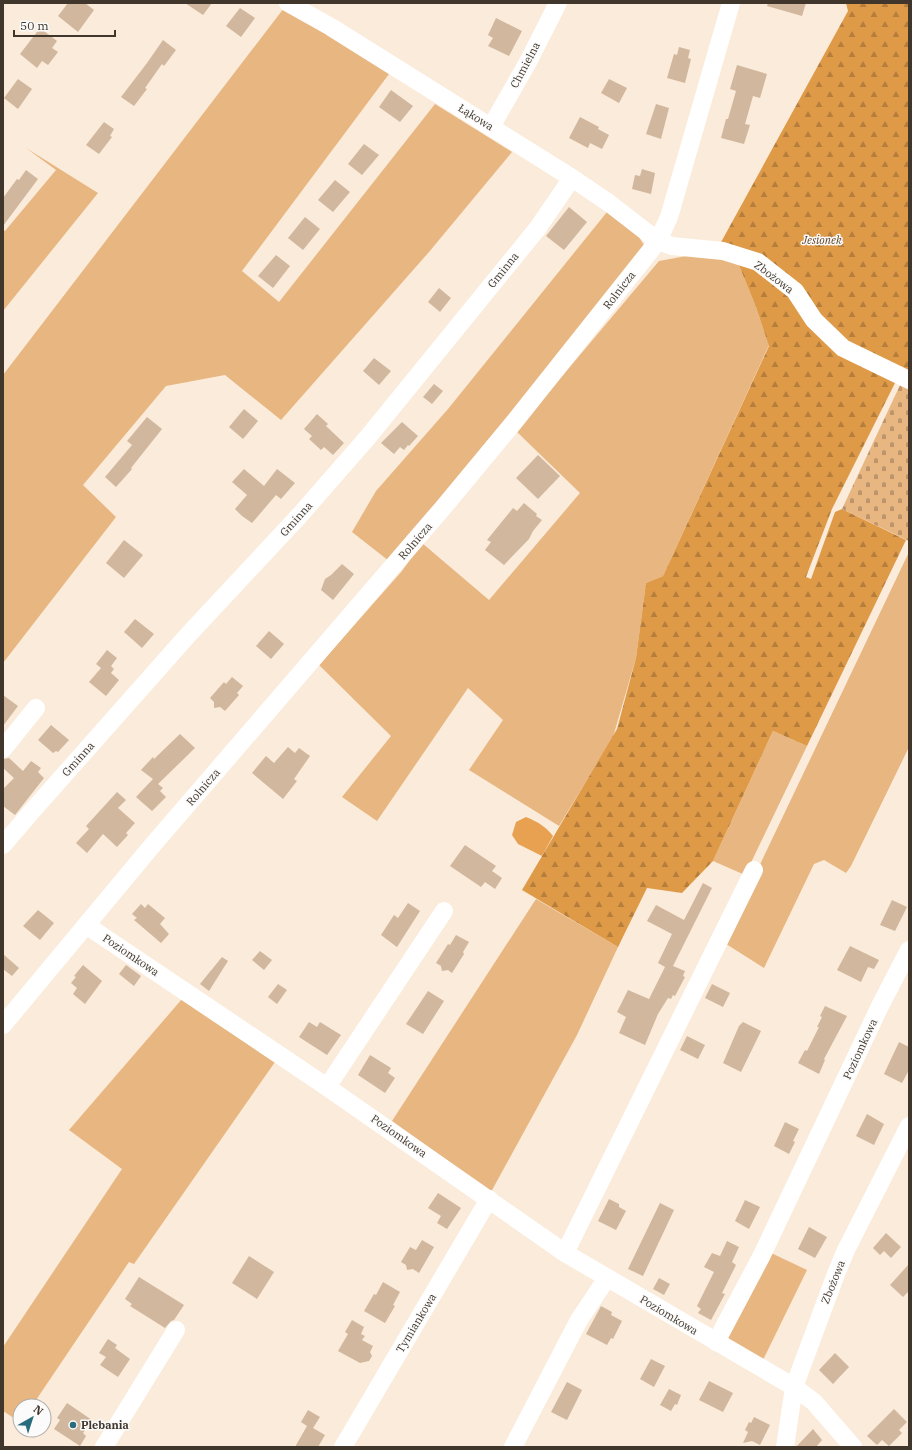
<svg xmlns="http://www.w3.org/2000/svg" width="912" height="1450" font-family="'IBM Plex Serif',serif">
<defs>
<pattern id="forest-firs" width="22" height="20" patternUnits="userSpaceOnUse"><rect width="22" height="20" fill="#df9a48"/><path d="M5 1l3.5 6h-7zM16 11l3.5 6h-7z" fill="#b67e3c"/></pattern>
<pattern id="cemetery-stones" width="16" height="16" patternUnits="userSpaceOnUse"><rect width="16" height="16" fill="#e8b681"/><path d="M2 7V4a2 2 0 0 1 4 0v3zM10 15v-3a2 2 0 0 1 4 0v3z" fill="#bd956a"/></pattern>
</defs>
<rect width="100%" height="100%" fill="#fbebda"/>
<g fill="#e8b681">
<path d="M 284,8 L 389,74 L 242,271 L 279,302 L 435,104 L 512,152 L 429,252 L 281,420 L 225,375 L 166,386 L 83,485 L 116,517 L 3,663 L 3,375 Z"/>
<path d="M 26,148 L 98,193 L 3,311 L 3,230 L 5,231 L 56,170 Z"/>
<path d="M 607,212 L 639,237 L 645,247 L 451,488 L 389,561 L 352,532 L 376,491 L 448,409 Z"/>
<path d="M 697,254 L 738,263 L 756,307 L 769,345 L 663,576 L 646,583 L 636,658 L 613,737 L 559,826 L 469,770 L 503,720 L 468,688 L 377,821 L 342,797 L 391,736 L 319,665 L 402,571 L 422,543 L 489,600 L 580,493 L 516,431 L 659,261 Z"/>
<path d="M 909,552 L 909,747 L 851,866 L 846,873 L 824,860 L 814,864 L 764,968 L 723,942 Z"/>
<path d="M 773,731 L 807,746 L 745,875 L 713,861 Z"/>
<path d="M 536,899 L 618,947 L 577,1035 L 491,1192 L 392,1121 Z"/>
<path d="M 182,999 L 275,1062 L 134,1264 L 129,1262 L 32,1406 L 20,1406 L 20,1422 L 3,1411 L 3,1347 L 122,1169 L 69,1130 Z"/>
<path d="M 769,1252 L 807,1270 L 763,1360 L 723,1339 Z"/>
</g>
<path fill="url(#forest-firs)" d="M 846,3 L 909,3 L 909,369 L 897,379 L 832,509 L 806,577 L 811,579 L 835,512 L 842,509 L 906,540 L 807,746 L 773,731 L 713,861 L 682,893 L 647,888 L 618,947 L 522,890 L 617,729 L 636,658 L 646,583 L 663,576 L 769,346 L 756,307 L 738,263 L 720,244 L 848,11 Z"/>
<path fill="url(#cemetery-stones)" d="M 901,383 L 909,387 L 909,541 L 842,509 Z"/>
<path fill="#e7a150" d="M 526,817 C 538,822 545,826 553,836 L 542,856 L 518,844 L 512,835 L 516,822 Z"/>
<g fill="#d1b79d">
<path d="M 68,3 L 85,3 L 94,10 L 78,32 L 58,16 Z"/>
<path d="M 185,3 L 212,3 L 203,15 Z"/>
<path d="M 768,3 L 806,3 L 802,16 L 767,6 Z"/>
<path d="M 240,8 L 255,18 L 241,37 L 226,26 Z"/>
<path d="M 496,18 L 522,31 L 509,56 L 488,46 L 493,38 L 488,35 Z"/>
<path d="M 40,28 L 57,41 L 52,48 L 58,52 L 48,65 L 42,61 L 37,68 L 20,54 Z"/>
<path d="M 163,40 L 176,50 L 164,66 L 162,64 L 145,88 L 147,89 L 134,106 L 121,97 L 147,63 Z"/>
<path d="M 679,47 L 690,50 L 688,58 L 691,59 L 685,83 L 667,78 L 674,54 L 677,55 Z"/>
<path d="M 737,65 L 767,74 L 760,98 L 753,96 L 745,124 L 750,125 L 744,144 L 721,138 L 726,119 L 728,119 L 736,91 L 730,89 Z"/>
<path d="M 18,79 L 32,89 L 18,109 L 4,98 Z"/>
<path d="M 609,79 L 627,88 L 619,103 L 601,93 Z"/>
<path d="M 391,90 L 413,106 L 400,122 L 379,107 Z"/>
<path d="M 656,104 L 669,108 L 661,139 L 646,134 Z"/>
<path d="M 580,117 L 599,127 L 598,129 L 609,135 L 602,149 L 590,143 L 588,148 L 569,138 Z"/>
<path d="M 104,122 L 114,129 L 110,136 L 112,137 L 99,154 L 86,145 Z"/>
<path d="M 364,144 L 379,155 L 362,175 L 348,164 Z"/>
<path d="M 642,169 L 655,173 L 651,194 L 632,189 L 635,175 L 640,176 Z"/>
<path d="M 26,170 L 38,179 L 3,226 L 3,198 L 17,179 L 19,180 Z"/>
<path d="M 335,180 L 350,192 L 333,212 L 318,200 Z"/>
<path d="M 569,207 L 587,222 L 564,250 L 546,236 Z"/>
<path d="M 305,217 L 320,229 L 303,250 L 288,238 Z"/>
<path d="M 276,255 L 290,266 L 273,288 L 258,276 Z"/>
<path d="M 439,288 L 451,298 L 440,312 L 428,302 Z"/>
<path d="M 374,358 L 391,371 L 379,385 L 363,371 Z"/>
<path d="M 434,384 L 443,391 L 432,404 L 423,397 Z"/>
<path d="M 244,409 L 258,421 L 243,439 L 229,427 Z"/>
<path d="M 317,414 L 328,424 L 326,426 L 344,443 L 333,455 L 324,447 L 321,450 L 309,439 L 312,436 L 304,429 Z"/>
<path d="M 147,417 L 162,429 L 131,468 L 132,469 L 116,487 L 105,477 L 132,445 L 127,441 Z"/>
<path d="M 402,422 L 418,436 L 409,446 L 408,445 L 404,450 L 400,447 L 394,454 L 381,443 Z"/>
<path d="M 538,455 L 560,476 L 538,499 L 516,478 Z"/>
<path d="M 244,469 L 264,486 L 277,469 L 295,483 L 281,499 L 276,495 L 252,523 L 242,516 L 235,509 L 247,495 L 232,482 Z"/>
<path d="M 524,503 L 537,514 L 536,516 L 542,520 L 533,531 L 529,539 L 504,565 L 485,550 L 491,542 L 487,540 L 513,508 L 517,511 Z"/>
<path d="M 124,540 L 143,555 L 124,578 L 106,563 Z"/>
<path d="M 342,564 L 354,574 L 333,600 L 321,590 L 325,579 L 331,575 Z"/>
<path d="M 135,619 L 154,634 L 142,648 L 124,632 Z"/>
<path d="M 269,631 L 284,644 L 271,659 L 256,646 Z"/>
<path d="M 107,650 L 117,658 L 111,666 L 114,669 L 111,673 L 119,680 L 106,696 L 89,682 L 101,668 L 96,664 Z"/>
<path d="M 232,677 L 243,686 L 237,693 L 239,695 L 225,711 L 220,707 L 214,708 L 214,702 L 210,698 L 224,682 L 226,684 Z"/>
<path d="M 3,695 L 18,706 L 3,726 Z"/>
<path d="M 51,725 L 69,740 L 58,752 L 56,751 L 53,753 L 38,740 Z"/>
<path d="M 180,734 L 195,748 L 158,784 L 163,788 L 160,791 L 166,797 L 152,811 L 136,797 L 153,779 L 141,770 L 153,757 L 154,759 Z"/>
<path d="M 288,747 L 295,753 L 299,748 L 310,756 L 294,779 L 297,781 L 283,799 L 252,773 L 266,756 L 274,763 Z"/>
<path d="M 9,758 L 23,771 L 31,761 L 41,768 L 38,772 L 44,778 L 15,815 L 3,806 L 3,789 L 14,778 L 3,768 L 3,759 Z"/>
<path d="M 117,792 L 126,800 L 118,808 L 135,823 L 126,833 L 128,835 L 117,847 L 103,834 L 87,853 L 76,843 L 89,829 L 86,826 Z"/>
<path d="M 465,845 L 496,866 L 492,871 L 502,878 L 495,889 L 485,882 L 481,887 L 450,866 Z"/>
<path d="M 703,883 L 712,888 L 673,966 L 685,971 L 683,976 L 685,977 L 675,996 L 673,995 L 671,999 L 668,998 L 658,1014 L 645,1045 L 619,1033 L 626,1017 L 617,1012 L 628,990 L 649,999 L 665,967 L 658,963 L 672,934 L 647,921 L 656,905 L 684,920 Z"/>
<path d="M 892,900 L 907,907 L 895,931 L 880,925 Z"/>
<path d="M 408,903 L 420,911 L 397,947 L 381,935 L 394,915 L 398,918 Z"/>
<path d="M 141,904 L 145,908 L 148,904 L 165,918 L 160,924 L 169,934 L 161,943 L 134,920 L 137,918 L 132,914 Z"/>
<path d="M 38,910 L 54,923 L 40,940 L 23,926 Z"/>
<path d="M 456,935 L 469,942 L 463,952 L 464,954 L 452,973 L 448,970 L 442,971 L 441,966 L 436,963 L 448,944 L 450,945 Z"/>
<path d="M 850,946 L 879,960 L 874,969 L 868,967 L 861,982 L 837,970 Z"/>
<path d="M 260,951 L 272,960 L 264,970 L 252,960 Z"/>
<path d="M 3,954 L 19,968 L 12,976 L 3,969 Z"/>
<path d="M 222,957 L 228,961 L 209,991 L 200,984 Z"/>
<path d="M 83,965 L 102,981 L 85,1004 L 73,994 L 77,988 L 71,983 L 76,977 L 74,976 Z"/>
<path d="M 126,965 L 141,976 L 134,986 L 119,974 Z"/>
<path d="M 278,984 L 287,990 L 277,1004 L 268,997 Z"/>
<path d="M 712,984 L 730,993 L 723,1007 L 705,998 Z"/>
<path d="M 428,991 L 444,1001 L 423,1034 L 406,1024 Z"/>
<path d="M 825,1006 L 847,1016 L 824,1059 L 825,1060 L 819,1074 L 798,1063 L 805,1050 L 807,1051 L 819,1027 L 817,1027 L 822,1017 L 820,1016 Z"/>
<path d="M 309,1022 L 317,1027 L 320,1022 L 341,1035 L 327,1055 L 299,1037 Z"/>
<path d="M 743,1022 L 761,1031 L 741,1072 L 723,1063 L 739,1026 Z"/>
<path d="M 687,1036 L 705,1045 L 698,1059 L 680,1050 Z"/>
<path d="M 899,1042 L 909,1047 L 909,1070 L 902,1083 L 884,1074 Z"/>
<path d="M 370,1055 L 391,1068 L 388,1073 L 395,1078 L 385,1093 L 358,1075 Z"/>
<path d="M 867,1114 L 884,1124 L 874,1145 L 856,1136 Z"/>
<path d="M 785,1122 L 799,1129 L 793,1141 L 795,1142 L 789,1154 L 774,1146 Z"/>
<path d="M 438,1193 L 461,1208 L 447,1229 L 437,1223 L 441,1216 L 428,1208 Z"/>
<path d="M 609,1199 L 619,1204 L 619,1207 L 626,1211 L 616,1230 L 598,1221 Z"/>
<path d="M 745,1200 L 760,1207 L 749,1229 L 735,1221 Z"/>
<path d="M 660,1203 L 674,1210 L 643,1276 L 628,1269 Z"/>
<path d="M 809,1227 L 827,1237 L 815,1258 L 798,1249 Z"/>
<path d="M 886,1233 L 901,1247 L 891,1258 L 884,1251 L 880,1255 L 873,1248 Z"/>
<path d="M 422,1240 L 434,1247 L 419,1273 L 413,1269 L 407,1270 L 406,1265 L 401,1262 L 410,1247 L 416,1250 Z"/>
<path d="M 727,1241 L 739,1247 L 732,1262 L 736,1265 L 722,1293 L 725,1294 L 711,1320 L 698,1313 L 701,1309 L 697,1306 L 714,1272 L 704,1267 L 712,1253 L 720,1256 Z"/>
<path d="M 249,1256 L 274,1272 L 257,1299 L 232,1283 Z"/>
<path d="M 909,1264 L 909,1291 L 903,1297 L 890,1285 Z"/>
<path d="M 139,1277 L 184,1305 L 174,1320 L 171,1321 L 165,1328 L 130,1306 L 132,1304 L 125,1299 Z"/>
<path d="M 659,1278 L 670,1284 L 664,1295 L 653,1289 Z"/>
<path d="M 383,1282 L 400,1292 L 393,1305 L 395,1306 L 385,1323 L 364,1311 L 374,1294 L 376,1295 Z"/>
<path d="M 601,1306 L 612,1312 L 611,1315 L 622,1321 L 613,1339 L 611,1338 L 607,1345 L 586,1334 Z"/>
<path d="M 352,1320 L 364,1327 L 361,1334 L 365,1336 L 362,1340 L 373,1346 L 370,1352 L 372,1356 L 369,1361 L 360,1363 L 338,1351 L 348,1334 L 345,1332 Z"/>
<path d="M 108,1339 L 117,1345 L 115,1348 L 130,1359 L 118,1377 L 100,1365 L 106,1357 L 99,1353 Z"/>
<path d="M 835,1353 L 849,1367 L 833,1384 L 819,1370 Z"/>
<path d="M 651,1359 L 665,1366 L 654,1387 L 640,1379 Z"/>
<path d="M 709,1381 L 733,1393 L 723,1412 L 699,1400 Z"/>
<path d="M 567,1382 L 582,1390 L 567,1420 L 551,1412 Z"/>
<path d="M 669,1389 L 681,1395 L 677,1405 L 675,1404 L 671,1411 L 660,1405 Z"/>
<path d="M 67,1403 L 92,1420 L 83,1433 L 86,1436 L 80,1446 L 54,1429 L 60,1420 L 57,1418 Z"/>
<path d="M 894,1409 L 907,1422 L 899,1430 L 902,1433 L 889,1446 L 882,1440 L 877,1445 L 867,1436 Z"/>
<path d="M 308,1410 L 320,1417 L 313,1428 L 325,1435 L 318,1447 L 295,1447 L 307,1426 L 301,1422 Z"/>
<path d="M 754,1417 L 770,1425 L 760,1445 L 752,1441 L 743,1443 L 748,1432 L 745,1430 L 749,1422 L 751,1423 Z"/>
<path d="M 813,1429 L 822,1440 L 816,1447 L 796,1447 Z"/>
</g>
<g fill="none" stroke-linecap="round" stroke-linejoin="round">
<g stroke="#fff" stroke-width="18">
<path d="M 288,3 L 331,27 L 572,178 L 609,203 L 658,241 L 672,246 L 723,251 L 758,262 L 795,291 L 814,320 L 843,348 L 909,380"/>
<path d="M 491,127 L 528,62 L 558,3"/>
<path d="M 3,749 L 36,708"/>
<path d="M 3,845 L 33,810 L 188,635 L 299,516 L 368,437 L 537,229 L 572,178"/>
<path d="M 86,925 L 327,1087 L 565,1253 L 794,1387 L 814,1402 L 853,1447"/>
<path d="M 3,1025 L 151,847 L 442,509 L 515,421 L 658,241 L 669,217 L 731,3"/>
<path d="M 327,1087 L 444,911"/>
<path d="M 565,1253 L 754,870"/>
<path d="M 716,1342 L 762,1255 L 880,1006 L 909,950"/>
<path d="M 104,1447 L 176,1330"/>
<path d="M 343,1447 L 489,1199"/>
<path d="M 513,1447 L 579,1320 L 607,1278"/>
<path d="M 785,1447 L 794,1387 L 836,1274 L 846,1250 L 909,1126"/>
</g>
</g>
<circle fill="#286c7d" stroke="#fbfbfb" stroke-width="1.5" cx="73" cy="1425" r="4"/>
<g text-anchor="middle" dominant-baseline="central" stroke-width="3" stroke-linejoin="round" paint-order="stroke">
<g font-size="11" fill="#40362b" stroke="#fbfbfb">
<text transform="translate(525 65) rotate(-62)">Chmielna</text>
<text transform="translate(476 117) rotate(32)">Łąkowa</text>
<text transform="translate(503 270) rotate(-51)">Gminna</text>
<text transform="translate(774 277) rotate(37)">Zbożowa</text>
<text transform="translate(619 290) rotate(-52)">Rolnicza</text>
<text transform="translate(296 519) rotate(-48)">Gminna</text>
<text transform="translate(415 541) rotate(-49)">Rolnicza</text>
<text transform="translate(78 759) rotate(-48)">Gminna</text>
<text transform="translate(203 787) rotate(-49)">Rolnicza</text>
<text transform="translate(131 955) rotate(34)">Poziomkowa</text>
<text transform="translate(860 1049) rotate(-65)">Poziomkowa</text>
<text transform="translate(399 1136) rotate(35)">Poziomkowa</text>
<text transform="translate(833 1282) rotate(-68)">Zbożowa</text>
<text transform="translate(669 1315) rotate(31)">Poziomkowa</text>
<text transform="translate(416 1323) rotate(-59)">Tymiankowa</text>
</g>
<g font-size="11" font-style="italic" fill="#5c3f1e" stroke="#fbfbfb">
<text x="822" y="240">Jesionek</text>
</g>
<g font-size="11" font-weight="bold" fill="#40362b" stroke="#fbfbfb" text-anchor="start">
<text x="81" y="1425">Plebania</text>
</g>
</g>
<rect width="912" height="1450" fill="none" stroke="#40362b" stroke-width="8"/>
<g transform="translate(32 1418) rotate(39)"><circle r="19" fill="#fbfbfb" stroke="#b0aca8"/>
<path d="M0-3L7 15L0 10L-7 15Z" fill="#286c7d"/>
<text y="-6" font-size="11" font-weight="bold" text-anchor="middle" fill="#40362b">N</text>
</g>
<path d="M14 30v6h101v-6" fill="none" stroke="#40362b" stroke-width="2"/>
<text x="20" y="30" font-size="12" fill="#40362b" stroke="#fbfbfb" stroke-width="3" paint-order="stroke">50 m</text>
</svg>
